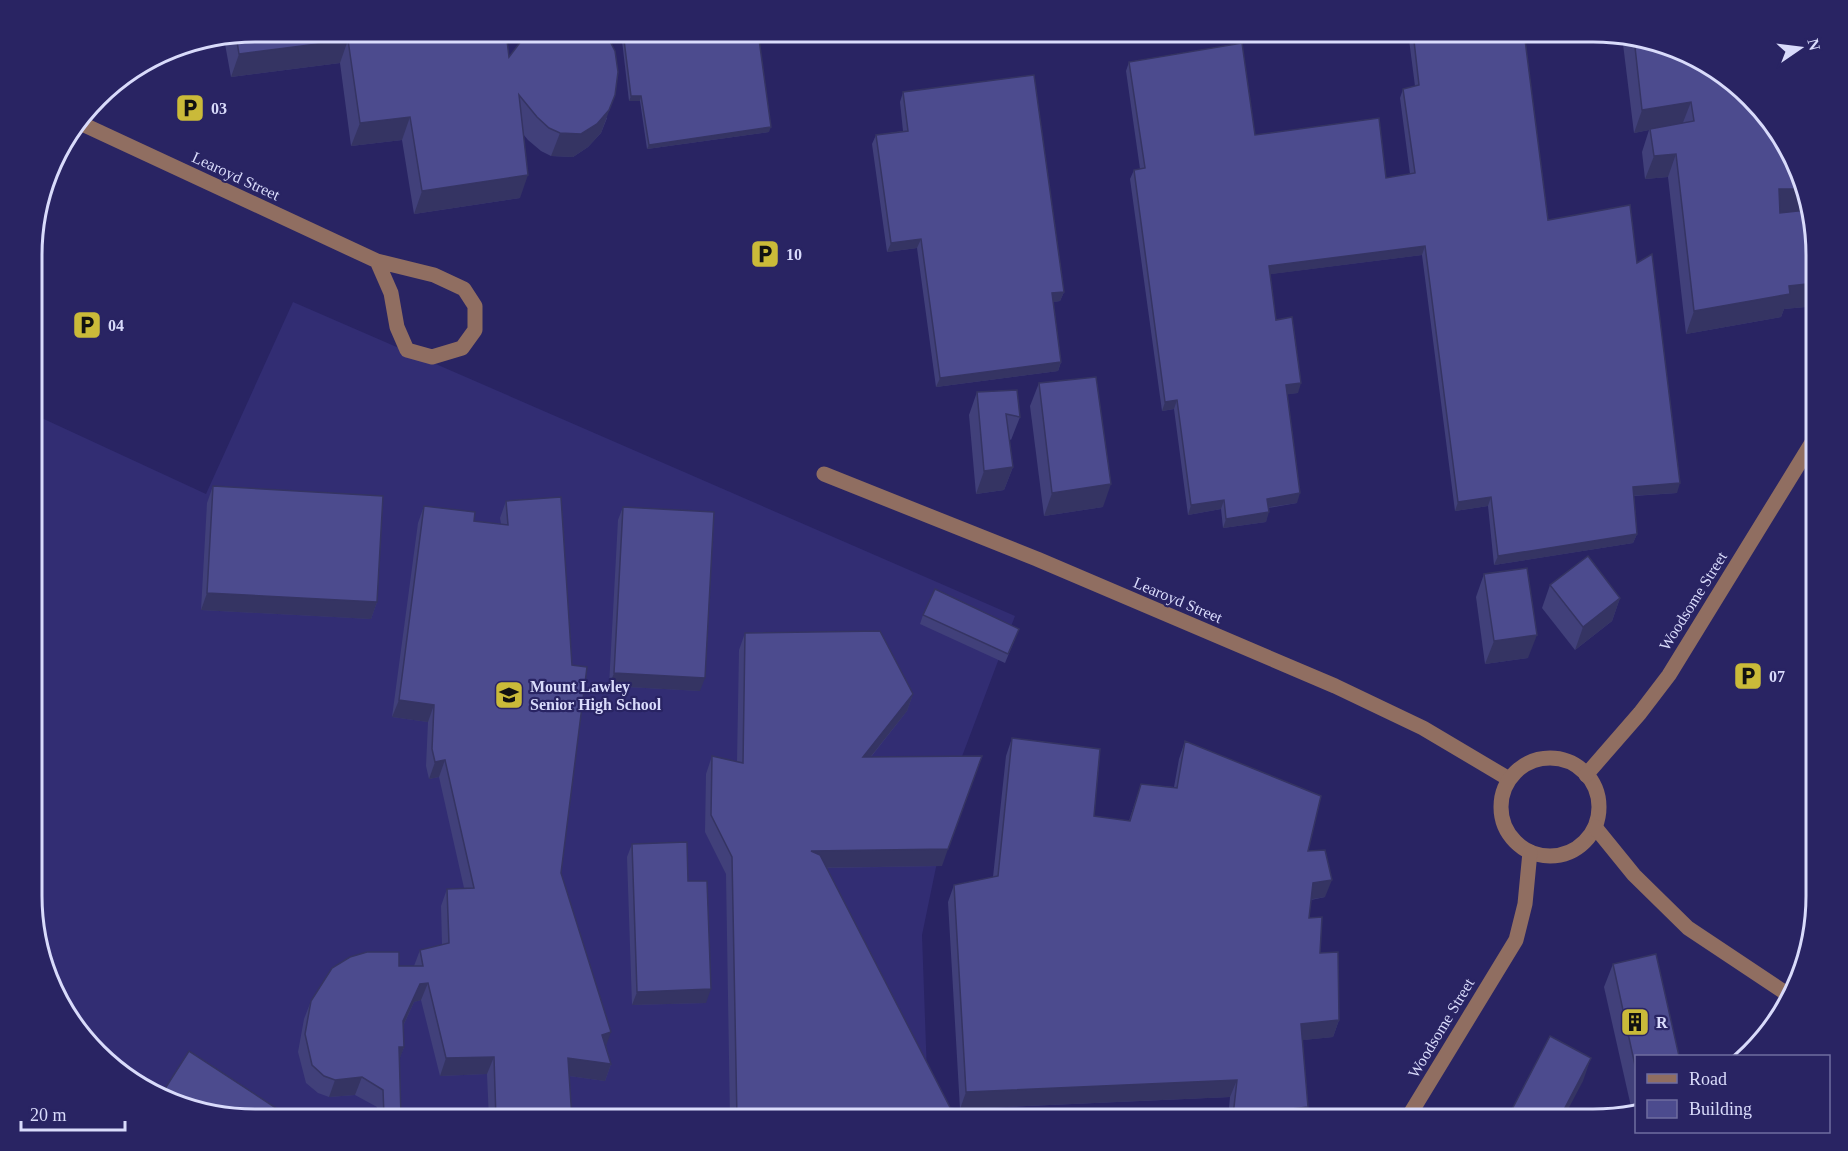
<svg xmlns="http://www.w3.org/2000/svg" width="1848" height="1151" font-family="Georgia,serif">
<rect width="100%" height="100%" fill="#292463"/>
<path fill="#322d73" d="M 293,302 L 1015,616 L 955,775 L 922,935 L 928,1102 L 1004,1119 L 255,1119 L 197,1112 L 131,1082 L 69,1020 L 33,924 L 33,414 L 206,494 Z"/>
<g fill="none" stroke-linecap="round" stroke-linejoin="round">
<g stroke="#906e61" stroke-width="15">
<path d="M 80,123 L 377,261 L 434,275 L 464,289 L 475,306 L 475,330 L 462,348 L 432,357 L 407,350 L 397,327 L 391,293 L 377,261"/>
<path d="M 824,474 L 1037,559 L 1335,686 L 1423,728 L 1509,779"/>
<circle cx="1550" cy="807" r="49"/>
<path d="M 1586,775 L 1640,713 L 1669,675 L 1816,436"/>
<path d="M 1595,827 L 1634,875 L 1688,928 L 1790,996"/>
<path d="M 1114,1119 L 1140,1117 L 1147,1119"/>
<path d="M 1407,1119 L 1516,940 L 1525,904 L 1530,852"/>
</g>
</g>
<g fill="#41407a">
<path d="M 255,32 L 509,57 L 607,118 L 601,133 L 588,147 L 573,157 L 551,156 L 541,151 L 528,140 L 523,134 L 520,198 L 414,214 L 402,140 L 351,146 L 340,63 L 231,77 L 225,44 L 173,55 L 172,48 Z"/>
<path d="M 621,32 L 758,32 L 769,132 L 647,149 L 640,101 L 629,101 Z"/>
<path d="M 1408,32 L 1524,32 L 1548,220 L 1637,263 L 1677,493 L 1634,496 L 1637,534 L 1633,543 L 1494,565 L 1488,506 L 1455,511 L 1422,255 L 1270,274 L 1276,320 L 1298,393 L 1287,394 L 1297,503 L 1268,508 L 1266,522 L 1223,528 L 1221,509 L 1188,515 L 1174,409 L 1162,411 L 1130,179 L 1134,170 L 1140,169 L 1126,71 L 1129,62 L 1255,135 L 1386,178 L 1410,174 L 1400,98 L 1403,89 L 1415,86 Z"/>
<path d="M 1622,36 L 1664,43 L 1759,122 L 1816,241 L 1816,306 L 1784,309 L 1781,317 L 1686,334 L 1668,177 L 1645,179 L 1642,152 L 1649,130 L 1634,133 Z"/>
<path d="M 903,92 L 1064,292 L 1060,301 L 1053,302 L 1061,362 L 1058,371 L 936,387 L 917,248 L 887,252 L 872,144 L 876,135 L 903,131 L 900,102 Z"/>
<path d="M 1039,383 L 1103,507 L 1044,516 L 1030,406 Z"/>
<path d="M 977,392 L 1020,417 L 1011,440 L 1009,439 L 1013,467 L 1004,490 L 976,494 L 969,415 Z"/>
<path d="M 213,486 L 377,602 L 371,619 L 201,610 L 207,503 Z"/>
<path d="M 506,501 L 561,873 L 606,1046 L 611,1064 L 605,1081 L 569,1076 L 572,1119 L 489,1119 L 487,1074 L 440,1076 L 421,1000 L 414,1002 L 404,1024 L 404,1047 L 399,1060 L 400,1119 L 377,1119 L 377,1107 L 355,1095 L 329,1097 L 318,1093 L 306,1083 L 298,1052 L 304,1019 L 311,1001 L 399,966 L 414,966 L 420,950 L 442,945 L 441,906 L 447,889 L 464,888 L 439,777 L 429,779 L 426,766 L 428,722 L 392,717 L 418,523 L 424,506 L 474,521 L 501,524 L 500,518 Z"/>
<path d="M 623,507 L 700,691 L 609,686 L 618,520 Z"/>
<path d="M 1484,574 L 1528,658 L 1485,664 L 1476,597 Z"/>
<path d="M 1550,585 L 1620,598 L 1612,621 L 1575,650 L 1542,608 Z"/>
<path d="M 923,615 L 1019,629 L 1005,663 L 920,624 Z"/>
<path d="M 745,633 L 913,694 L 907,711 L 871,757 L 942,866 L 827,868 L 956,1119 L 730,1119 L 726,874 L 705,832 L 706,774 L 712,756 L 737,762 L 739,650 Z"/>
<path d="M 1012,738 L 1094,816 L 1129,821 L 1141,784 L 1174,787 L 1179,759 L 1185,741 L 1308,851 L 1325,897 L 1311,900 L 1309,918 L 1339,1020 L 1333,1037 L 1302,1040 L 1304,1119 L 1228,1119 L 1230,1097 L 960,1109 L 948,902 L 954,885 L 993,877 L 1006,756 Z"/>
<path d="M 632,844 L 688,881 L 706,1003 L 632,1005 L 627,857 Z"/>
<path d="M 1613,964 L 1636,1056 L 1636,1110 L 1632,1111 L 1604,987 Z"/>
</g>
<g fill="#353463">
<path d="M 850,32 L 882,32 L 827,39 L 829,34 Z"/>
<path d="M 228,37 L 225,44 L 173,55 L 176,47 Z"/>
<path d="M 348,40 L 340,63 L 231,77 L 239,54 Z"/>
<path d="M 615,95 L 601,133 L 588,147 L 573,157 L 551,156 L 560,133 Z"/>
<path d="M 631,96 L 641,96 L 640,101 L 629,101 Z"/>
<path d="M 1691,102 L 1682,125 L 1650,129 L 1649,130 L 1634,133 L 1642,110 Z"/>
<path d="M 410,117 L 402,140 L 351,146 L 360,123 Z"/>
<path d="M 771,127 L 769,132 L 647,149 L 649,145 Z"/>
<path d="M 1676,154 L 1668,177 L 1645,179 L 1654,156 Z"/>
<path d="M 528,175 L 520,198 L 414,214 L 422,191 Z"/>
<path d="M 1779,189 L 1800,189 L 1807,212 L 1770,212 Z"/>
<path d="M 921,239 L 917,248 L 887,252 L 891,243 Z"/>
<path d="M 1425,246 L 1422,255 L 1265,275 L 1269,266 Z"/>
<path d="M 1816,283 L 1816,306 L 1784,309 L 1781,317 L 1686,334 L 1694,311 L 1789,286 Z"/>
<path d="M 1064,292 L 1060,301 L 1048,303 L 1052,293 Z"/>
<path d="M 1061,362 L 1058,371 L 936,387 L 940,378 Z"/>
<path d="M 1301,383 L 1298,393 L 1283,395 L 1286,385 Z"/>
<path d="M 1177,400 L 1174,409 L 1162,411 L 1165,402 Z"/>
<path d="M 1013,467 L 1004,490 L 976,494 L 984,471 Z"/>
<path d="M 1680,483 L 1677,493 L 1629,496 L 1633,487 Z"/>
<path d="M 1111,484 L 1103,507 L 1044,516 L 1052,493 Z"/>
<path d="M 1300,493 L 1297,503 L 1264,508 L 1267,499 Z"/>
<path d="M 1491,497 L 1488,506 L 1455,511 L 1458,502 Z"/>
<path d="M 1224,500 L 1221,509 L 1188,515 L 1191,505 Z"/>
<path d="M 1269,512 L 1266,522 L 1223,528 L 1226,519 Z"/>
<path d="M 1637,534 L 1633,543 L 1494,565 L 1498,556 Z"/>
<path d="M 207,593 L 377,602 L 371,619 L 201,610 Z"/>
<path d="M 1620,598 L 1612,621 L 1575,650 L 1583,627 Z"/>
<path d="M 1537,635 L 1528,658 L 1485,664 L 1494,641 Z"/>
<path d="M 614,673 L 705,678 L 700,691 L 609,686 Z"/>
<path d="M 913,694 L 907,711 L 857,774 L 863,757 Z"/>
<path d="M 399,700 L 434,705 L 428,722 L 392,717 Z"/>
<path d="M 445,760 L 439,777 L 429,779 L 435,762 Z"/>
<path d="M 948,849 L 942,866 L 805,868 L 811,851 Z"/>
<path d="M 1332,880 L 1325,897 L 1307,900 L 1313,883 Z"/>
<path d="M 428,983 L 421,1000 L 414,1002 L 397,1039 L 403,1021 L 420,984 Z"/>
<path d="M 711,989 L 706,1003 L 632,1005 L 637,992 Z"/>
<path d="M 1339,1020 L 1333,1037 L 1295,1041 L 1301,1024 Z"/>
<path d="M 611,1032 L 605,1049 L 602,1035 Z"/>
<path d="M 399,1047 L 404,1047 L 398,1064 Z"/>
<path d="M 494,1057 L 487,1074 L 440,1076 L 446,1058 Z"/>
<path d="M 568,1058 L 611,1064 L 605,1081 L 562,1075 Z"/>
<path d="M 1591,1058 L 1583,1081 L 1563,1119 L 1559,1119 Z"/>
<path d="M 362,1077 L 355,1095 L 329,1097 L 335,1080 Z"/>
<path d="M 1237,1080 L 1230,1097 L 960,1109 L 966,1092 Z"/>
<path d="M 1308,1107 L 1304,1119 L 1232,1119 L 1233,1116 Z"/>
<path d="M 384,1116 L 401,1116 L 400,1119 L 383,1119 Z"/>
</g>
<g fill="#4c4b8e" stroke="#353463" stroke-width="1.5">
<path d="M 255,32 L 506,32 L 509,57 L 528,32 L 605,32 L 615,51 L 618,72 L 615,95 L 609,110 L 597,124 L 581,134 L 560,133 L 549,128 L 537,117 L 519,95 L 528,175 L 422,191 L 410,117 L 360,123 L 348,40 L 239,54 L 236,35 Z"/>
<path d="M 623,32 L 758,32 L 771,127 L 649,145 L 641,96 L 631,96 Z"/>
<path d="M 828,32 L 850,32 L 829,34 Z"/>
<path d="M 1413,32 L 1524,32 L 1548,220 L 1630,205 L 1637,263 L 1652,254 L 1680,483 L 1633,487 L 1637,534 L 1498,556 L 1491,497 L 1458,502 L 1425,246 L 1269,266 L 1276,320 L 1292,317 L 1301,383 L 1286,385 L 1300,493 L 1267,499 L 1269,512 L 1226,519 L 1224,500 L 1191,505 L 1177,400 L 1165,402 L 1134,170 L 1145,168 L 1129,62 L 1242,43 L 1255,135 L 1379,118 L 1386,178 L 1415,173 L 1403,89 L 1419,85 Z"/>
<path d="M 1634,38 L 1664,43 L 1717,69 L 1758,113 L 1759,122 L 1765,121 L 1786,143 L 1800,189 L 1779,189 L 1780,213 L 1807,210 L 1816,241 L 1816,283 L 1789,286 L 1790,294 L 1694,311 L 1676,154 L 1654,156 L 1650,129 L 1694,121 L 1691,102 L 1642,110 Z"/>
<path d="M 1034,75 L 1064,292 L 1052,293 L 1061,362 L 940,378 L 921,239 L 891,243 L 876,135 L 908,131 L 903,92 Z"/>
<path d="M 1096,377 L 1111,484 L 1052,493 L 1039,383 Z"/>
<path d="M 1017,390 L 1020,417 L 1006,414 L 1013,467 L 984,471 L 977,392 Z"/>
<path d="M 213,486 L 383,496 L 377,602 L 207,593 Z"/>
<path d="M 561,497 L 572,665 L 587,667 L 561,873 L 611,1032 L 602,1035 L 611,1064 L 568,1058 L 572,1119 L 496,1119 L 494,1057 L 446,1058 L 428,983 L 420,984 L 403,1021 L 404,1047 L 399,1047 L 401,1116 L 384,1116 L 383,1090 L 362,1077 L 335,1080 L 324,1076 L 312,1065 L 305,1034 L 311,1001 L 332,968 L 350,957 L 367,952 L 399,952 L 399,966 L 423,966 L 420,950 L 449,943 L 447,889 L 474,888 L 445,760 L 435,762 L 432,749 L 434,705 L 399,700 L 424,506 L 475,512 L 474,521 L 508,525 L 506,501 Z"/>
<path d="M 623,507 L 714,512 L 705,678 L 614,673 Z"/>
<path d="M 1588,556 L 1620,598 L 1583,627 L 1550,585 Z"/>
<path d="M 1527,568 L 1537,635 L 1494,641 L 1484,574 Z"/>
<path d="M 935,589 L 1019,629 L 1008,654 L 923,615 Z"/>
<path d="M 880,631 L 913,694 L 863,757 L 982,756 L 948,849 L 811,851 L 820,855 L 956,1119 L 737,1119 L 732,857 L 711,815 L 712,756 L 743,763 L 745,633 Z"/>
<path d="M 1012,738 L 1100,749 L 1094,816 L 1130,821 L 1141,784 L 1177,788 L 1185,741 L 1321,796 L 1308,851 L 1325,850 L 1332,880 L 1313,883 L 1309,918 L 1322,917 L 1320,953 L 1338,952 L 1339,1020 L 1301,1024 L 1308,1107 L 1233,1116 L 1237,1080 L 966,1092 L 954,885 L 998,876 Z"/>
<path d="M 687,842 L 688,881 L 707,881 L 711,989 L 637,992 L 632,844 Z"/>
<path d="M 1656,954 L 1679,1056 L 1636,1056 L 1636,1070 L 1613,964 Z"/>
<path d="M 1550,1036 L 1591,1058 L 1559,1119 L 1507,1119 Z"/>
<path d="M 189,1051 L 282,1112 L 277,1119 L 255,1119 L 197,1112 L 161,1095 Z"/>
</g>
<defs>
<g id="parking-square" transform="scale(1.5)"><rect x="-9" y="-9" width="18" height="18" rx="4" fill="#caba39" stroke="#292463"/><path d="M-3.5-5.5H1a3.5 3.5 0 0 1 0 7H-1V5.5H-3.5ZM-1-3.4V-.6H.8a1.4 1.4 0 0 0 0-2.8Z" fill="#111"/></g>
<g id="school-square" transform="scale(1.5)"><rect x="-9" y="-9" width="18" height="18" rx="4" fill="#caba39" stroke="#292463"/><path d="M0-5L7-2L0 1L-7-2ZM-4 1L0 2.5L4 1V4Q0 6-4 4Z" fill="#111"/></g>
<g id="building-square" transform="scale(1.5)"><rect x="-9" y="-9" width="18" height="18" rx="4" fill="#caba39" stroke="#292463"/><path d="M-4-6H4V6H1V3H-1V6H-4ZM-2.5-4.3h1.7v1.8h-1.7ZM.8-4.3h1.7v1.8H.8ZM-2.5-1h1.7V.8h-1.7ZM.8-1h1.7V.8H.8Z" fill="#111"/></g>
</defs>
<g fill-rule="evenodd">
<use href="#parking-square" x="190" y="108"/>
<use href="#parking-square" x="765" y="254"/>
<use href="#parking-square" x="87" y="325"/>
<use href="#parking-square" x="1748" y="676"/>
<use href="#school-square" x="509" y="695"/>
<use href="#building-square" x="1635" y="1022"/>
</g>
<g text-anchor="middle" dominant-baseline="central" stroke-width="4.5" stroke-linejoin="round" paint-order="stroke">
<g font-size="16" font-weight="bold" fill="#d9dbfb" stroke="#292463" text-anchor="start">
<text x="211" y="108">03</text>
<text x="786" y="254">10</text>
<text x="108" y="325">04</text>
<text x="1769" y="676">07</text>
<text x="530" y="686">Mount Lawley<tspan x="530" dy="18">Senior High School</tspan></text>
<text x="1656" y="1022">R</text>
</g>
<g font-size="16" fill="#d9dbfb" stroke="#292463">
<text transform="translate(236 176) rotate(25)">Learoyd Street</text>
<text transform="translate(1178 600) rotate(23)">Learoyd Street</text>
<text transform="translate(1693 601) rotate(-58)">Woodsome Street</text>
<text transform="translate(1441 1028) rotate(-59)">Woodsome Street</text>
</g>
</g>
<path d="M0 0H1848V1151H0ZM255 42H1593A213 213 0 0 1 1806 255V896A213 213 0 0 1 1593 1109H255A213 213 0 0 1 42 896V255A213 213 0 0 1 255 42Z" fill="#292463" fill-rule="evenodd"/>
<path fill="none" stroke="#d9dbfb" stroke-width="3" d="M255 42H1593A213 213 0 0 1 1806 255V896A213 213 0 0 1 1593 1109H255A213 213 0 0 1 42 896V255A213 213 0 0 1 255 42Z"/>
<rect x="1635" y="1055" width="195" height="78" fill="#292463" stroke="#6f6da0" stroke-width="1.5"/>
<rect x="1647" y="1074" width="30" height="9" fill="#906e61" stroke="#6f6da0" stroke-width="1.5"/>
<text x="1689" y="1085" font-size="18" fill="#d9dbfb">Road</text>
<rect x="1647" y="1100" width="30" height="18" fill="#4c4b8e" stroke="#6f6da0" stroke-width="1.5"/>
<text x="1689" y="1115" font-size="18" fill="#d9dbfb">Building</text>
<g transform="translate(1800 48) rotate(76)" stroke="#292463" stroke-width="4.5" paint-order="stroke">
<path d="M0-4.5L10 22L0 15L-10 22Z" fill="#d9dbfb"/>
<text y="-9" font-size="16" font-weight="bold" text-anchor="middle" fill="#d9dbfb">N</text>
</g>
<path d="M21 1121v9h104v-9" fill="none" stroke="#d9dbfb" stroke-width="3"/>
<text x="30" y="1121" font-size="18" fill="#d9dbfb" stroke="#292463" stroke-width="4.5" paint-order="stroke">20 m</text>
</svg>
